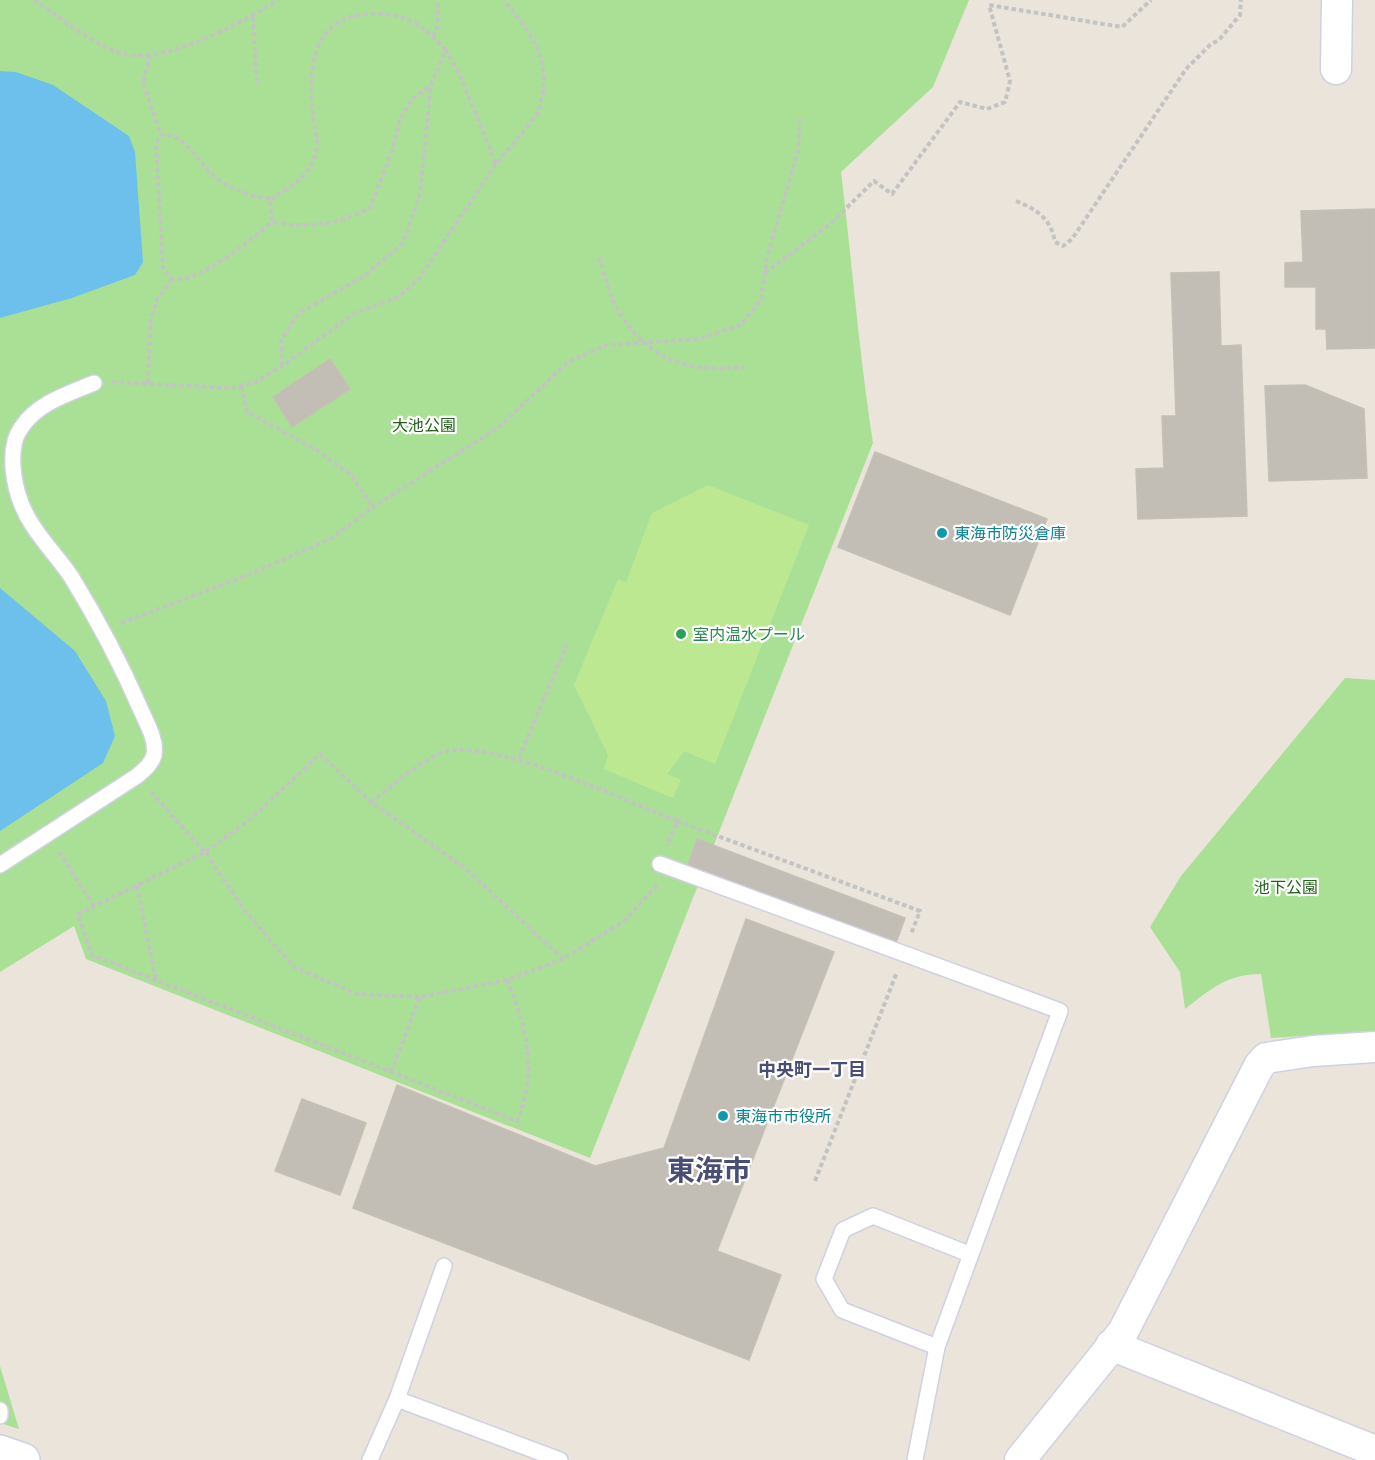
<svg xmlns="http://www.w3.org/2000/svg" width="1375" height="1460" font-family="'Open Sans','Noto Sans JP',sans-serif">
<rect width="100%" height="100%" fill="#eae4da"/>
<g fill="#aae096">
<path d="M 0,0 L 969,0 L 933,87 L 841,172 C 852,262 859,353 873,443 L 590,1158 L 86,959 L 74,926 L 0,972 Z"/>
<path d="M 1345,678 L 1375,680 L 1375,1031 L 1271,1038 L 1261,974 C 1227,974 1211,989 1185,1009 L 1180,972 L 1150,927 L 1181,876 Z"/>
<path d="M 0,1366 L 19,1429 L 0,1423 Z"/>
</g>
<path fill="#bde892" d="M 708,485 L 809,525 L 715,764 L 684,751 L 667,774 L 681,780 L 673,798 L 604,769 L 608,755 L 574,685 L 618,579 L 626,582 L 652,513 Z"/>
<g fill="#6dc0eb">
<path d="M 0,71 L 16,72 L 53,85 L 129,136 L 135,152 L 143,262 L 135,275 L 72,298 L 0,318 Z"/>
<path d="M 0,588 L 75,651 L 106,701 L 115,736 L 103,763 L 0,831 Z"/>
</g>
<g fill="#c2beb6" stroke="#c5c0b4" stroke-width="1.5">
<path d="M 1375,209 L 1375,348 L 1327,349 L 1326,329 L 1316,329 L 1316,287 L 1285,287 L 1285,263 L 1303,262 L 1301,211 Z"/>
<path d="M 1219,272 L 1221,346 L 1241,345 L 1247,516 L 1138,519 L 1136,469 L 1164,468 L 1162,416 L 1176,416 L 1171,273 Z"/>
<path d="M 330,359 L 350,389 L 292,427 L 273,397 Z"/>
<path d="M 1305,385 L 1364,409 L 1367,478 L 1269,481 L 1265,386 Z"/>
<path d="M 875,452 L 1047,519 L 1010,615 L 838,547 Z"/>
<path d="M 697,839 L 905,918 L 896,943 L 688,865 Z"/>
<path d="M 746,919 L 834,952 L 717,1251 L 781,1275 L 749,1360 L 353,1208 L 397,1085 L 595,1166 L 664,1148 Z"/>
<path d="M 302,1099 L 366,1123 L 340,1195 L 275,1171 Z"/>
</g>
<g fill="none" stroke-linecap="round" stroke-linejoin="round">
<g stroke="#cfd1e1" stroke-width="18">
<g id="service">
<path d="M 660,864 L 1060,1011 L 937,1347 L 915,1460"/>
<path d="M 0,865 L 137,776 C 144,770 151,765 154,755 C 157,740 146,722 140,708 C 121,664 97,619 72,578 C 58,556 36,536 25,512 C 14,490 6,449 21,428 C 37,403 68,394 94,383"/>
<path d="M 937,1347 L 842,1310 L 824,1279 L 843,1230 L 873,1216 L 969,1254"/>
<path d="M 397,1399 L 560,1460"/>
<path d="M 0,1410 L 0,1416"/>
<path d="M 370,1460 L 397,1399 L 444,1266"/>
</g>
</g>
<g stroke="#cfd1e1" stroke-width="33">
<g id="minor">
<path d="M 1336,69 L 1337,0"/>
<path d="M 1111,1345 L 1375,1451"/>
<path d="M 1020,1460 L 1123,1332 L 1259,1066 L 1266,1058 L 1313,1051 L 1375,1047"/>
</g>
</g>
<g stroke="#cfd1e1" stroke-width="36">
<path id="tertiary" d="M 0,1452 L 23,1460"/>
</g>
<g stroke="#c3c3c3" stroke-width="4" stroke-dasharray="4.5 3" stroke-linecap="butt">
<path d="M 34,0 C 60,17 99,50 129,55 C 170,61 244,22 278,0"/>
<path d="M 253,17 L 257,85"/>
<path d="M 433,36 L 437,30 L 438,0"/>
<path d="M 446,50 C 420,23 406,12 367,14 C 309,18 309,72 313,116 C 314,127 319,141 316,152 C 310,177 291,187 270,199 L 272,222 C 305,229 340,224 370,208 L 392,151 L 400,119 L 412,99 L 431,85 L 446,50 L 462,80 L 496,164"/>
<path d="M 150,55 L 143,83 L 161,135"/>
<path d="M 270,199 C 251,196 230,190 214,176 C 198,163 185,132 161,135 L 156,143 L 163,268 L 172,279 C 203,282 248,241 272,222"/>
<path d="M 1016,201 C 1038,210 1051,219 1055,242 L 1063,246 L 1072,239 L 1186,69 L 1211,44 L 1219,40 L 1240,15 L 1241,0"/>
<path d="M 599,257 C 605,275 610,299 620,314 C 651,362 691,373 744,367"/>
<path d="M 765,273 L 830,224 L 874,181 L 892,194 L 960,102 L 987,109 L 1005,102 L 1010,81 L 989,5 L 1122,27 L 1151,0"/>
<path d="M 282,366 L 281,340 L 299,313 L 364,276 L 403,243 L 420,193 L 431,85"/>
<path d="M 112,382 L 229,388 L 254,383 L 282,366 L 355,313 L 398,297 L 419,279 L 496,164 L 537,115 L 543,93 L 544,75 L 540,53 L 526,28 L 504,0"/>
<path d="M 148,383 L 151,318 L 157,299 L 172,279"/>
<path d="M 241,386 L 247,412 L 317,450 L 351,475 L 373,507"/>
<path d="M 121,623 L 253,573 L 332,538 L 373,507 L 498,428 L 568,362 L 606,345 L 698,339 L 741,325 L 761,299 L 767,257 L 798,151 L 800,119"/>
<path d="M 519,758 L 567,644"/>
<path d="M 151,792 L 205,852 L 245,911 L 294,967 L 357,994 L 420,997 L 507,980 L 563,959 L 623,922 L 658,884"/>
<path d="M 371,802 C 392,786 415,766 438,754 C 481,732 630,803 677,821 L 667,846"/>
<path d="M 677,821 L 920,911 L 911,934"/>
<path d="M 59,852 L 94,906"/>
<path d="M 137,886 L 156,980"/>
<path d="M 507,980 C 527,1028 538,1072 517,1121 L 92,955 L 78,914 L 205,852 L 248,821 L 320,754 L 371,802 L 465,868 L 563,959"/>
<path d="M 391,1072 L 420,997"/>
<path d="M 815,1181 L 897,972"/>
</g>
<use href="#service" stroke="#fff" stroke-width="15"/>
<use href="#minor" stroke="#fff" stroke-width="30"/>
<use href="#tertiary" stroke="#fff" stroke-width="33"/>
</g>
<g fill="#0f9aa8" stroke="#fff" stroke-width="2">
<circle cx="942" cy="533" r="6"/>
<circle cx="723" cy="1116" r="6"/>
</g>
<circle fill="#2e9e5b" stroke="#fff" stroke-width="2" cx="681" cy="634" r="6"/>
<g text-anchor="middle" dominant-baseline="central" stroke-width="4.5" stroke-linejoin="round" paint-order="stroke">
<g font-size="16" fill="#24621b" stroke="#fff">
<text x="424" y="425">大池公園</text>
<text x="1286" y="887">池下公園</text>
</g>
<g font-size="16" fill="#0d838f" stroke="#fff" text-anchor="start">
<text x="954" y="533">東海市防災倉庫</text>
<text x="735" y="1116">東海市市役所</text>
</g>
<g font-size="16" fill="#27864d" stroke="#fff" text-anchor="start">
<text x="693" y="634">室内温水プール</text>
</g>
<g font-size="18" font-weight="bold" fill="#4a4e77" stroke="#fff">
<text x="812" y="1069">中央町一丁目</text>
</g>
<g font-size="28" font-weight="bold" fill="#4a4e77" stroke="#fff">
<text x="709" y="1169">東海市</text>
</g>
</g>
</svg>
